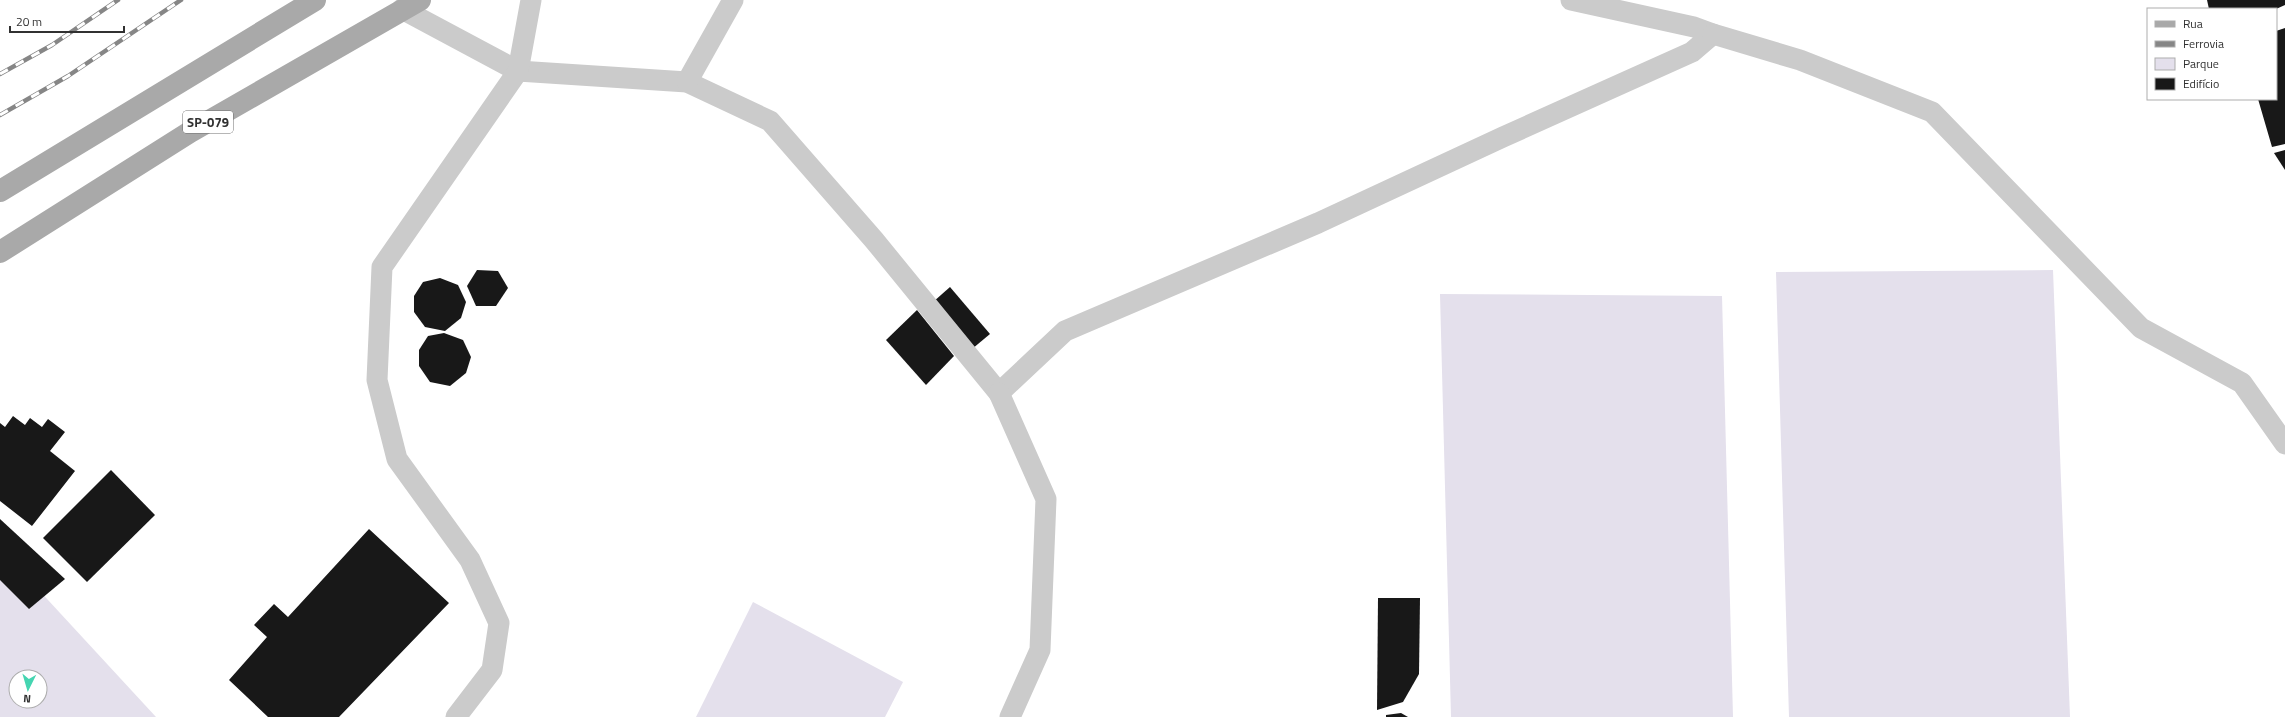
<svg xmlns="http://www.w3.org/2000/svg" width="2285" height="717" font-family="'Titillium Web',sans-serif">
<rect width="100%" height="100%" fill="#fff"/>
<g fill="#e4e0ec" fill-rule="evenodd">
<path d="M 2053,270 L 2070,717 L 1789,717 L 1776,272 Z"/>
<path d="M 1440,294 L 1722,296 L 1733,717 L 1451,717 Z"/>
<path d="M 0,548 L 156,717 L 0,717 ZM 16,677 L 40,677 L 40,701 L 16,701 Z"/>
<path d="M 753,602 L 903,682 L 885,717 L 696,717 Z"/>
</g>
<g fill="#181818">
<path d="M 2207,0 L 2285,0 L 2285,5 L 2276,9 L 2209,9 Z"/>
<path d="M 2285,28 L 2285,144 L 2272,147 L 2258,99 L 2276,99 L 2276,31 Z"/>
<path d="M 2285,150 L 2285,170 L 2274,153 Z"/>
<path d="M 477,270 L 498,271 L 508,288 L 496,306 L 476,306 L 467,286 Z"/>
<path d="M 440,278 L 458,285 L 466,302 L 461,318 L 445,331 L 425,327 L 414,312 L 414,296 L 423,282 Z"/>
<path d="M 950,287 L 990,334 L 972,349 L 933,302 Z"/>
<path d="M 917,310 L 954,356 L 926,385 L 886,340 Z"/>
<path d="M 444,333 L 463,340 L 471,357 L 466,373 L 450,386 L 430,382 L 419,366 L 419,350 L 428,336 Z"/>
<path d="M 13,416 L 25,425 L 30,418 L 42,427 L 48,419 L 65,432 L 50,451 L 75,471 L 32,526 L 0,501 L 0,423 L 5,427 Z"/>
<path d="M 111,470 L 155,515 L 87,582 L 43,538 Z"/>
<path d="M 0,519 L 65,579 L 29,609 L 0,580 Z"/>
<path d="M 369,529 L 449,603 L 339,717 L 268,717 L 229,680 L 267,637 L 254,625 L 274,604 L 288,617 Z"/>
<path d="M 1378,598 L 1420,598 L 1419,674 L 1403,702 L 1377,710 Z"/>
<path d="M 1401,713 L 1408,717 L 1386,717 L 1386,715 Z"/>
</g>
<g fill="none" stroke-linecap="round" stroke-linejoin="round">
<g stroke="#cbcbcb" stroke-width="21">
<path d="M 402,9 L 518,71 L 687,82 L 770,121 L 874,240 L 999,393 L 1065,331 L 1318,223 L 1503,137 L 1692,52 L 1713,34 L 1694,27 L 1571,0"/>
<path d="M 1713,34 L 1800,60 L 1932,112 L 2141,328 L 2242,383 L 2285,444"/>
<path d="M 687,82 L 733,0"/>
<path d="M 999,393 L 1046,499 L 1040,650 L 1010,717"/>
<path d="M 456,717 L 492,670 L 499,623 L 470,560 L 397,459 L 377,380 L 382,267 L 518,71 L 531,0"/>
</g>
<g stroke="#a9a9a9" stroke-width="22">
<path d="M 0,191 L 315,0"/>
<path d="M 0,252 L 190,132 L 420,0"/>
</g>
<g stroke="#868686" stroke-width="4.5">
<g id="rail">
<path d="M 0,74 L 52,45 L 118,0"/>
<path d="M 0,115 L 68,76 L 181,0"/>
</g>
</g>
<use href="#rail" stroke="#fff" stroke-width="3" stroke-dasharray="9" stroke-linecap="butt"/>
</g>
<g text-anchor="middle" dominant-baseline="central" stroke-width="4" stroke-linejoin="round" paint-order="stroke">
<rect fill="#fff" stroke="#6f6f6f" stroke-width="1" x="183" y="111" width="50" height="22" rx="3"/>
<g font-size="13" font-weight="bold" fill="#313131">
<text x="208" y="122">SP-079</text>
</g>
</g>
<rect x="2147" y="8" width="130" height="92" fill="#ffffff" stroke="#adadad"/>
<rect x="2155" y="21" width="20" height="6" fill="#a9a9a9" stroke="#adadad"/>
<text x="2183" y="28" font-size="12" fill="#313131">Rua</text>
<rect x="2155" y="41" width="20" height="6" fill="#868686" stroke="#adadad"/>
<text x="2183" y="48" font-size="12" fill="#313131">Ferrovia</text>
<rect x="2155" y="58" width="20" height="12" fill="#e4e0ec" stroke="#adadad"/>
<text x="2183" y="68" font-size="12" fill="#313131">Parque</text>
<rect x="2155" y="78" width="20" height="12" fill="#181818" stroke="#adadad"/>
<text x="2183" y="88" font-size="12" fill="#313131">Edifício</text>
<g transform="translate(28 689) rotate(185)"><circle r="19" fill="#ffffff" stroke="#adadad"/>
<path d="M0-3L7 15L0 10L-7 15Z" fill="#45d5b1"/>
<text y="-6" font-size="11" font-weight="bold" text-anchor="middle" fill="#313131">N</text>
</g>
<path d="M10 26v6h114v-6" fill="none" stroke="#313131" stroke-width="2"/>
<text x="16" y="26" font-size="12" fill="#313131" stroke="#ffffff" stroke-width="3" paint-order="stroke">20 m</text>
</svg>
